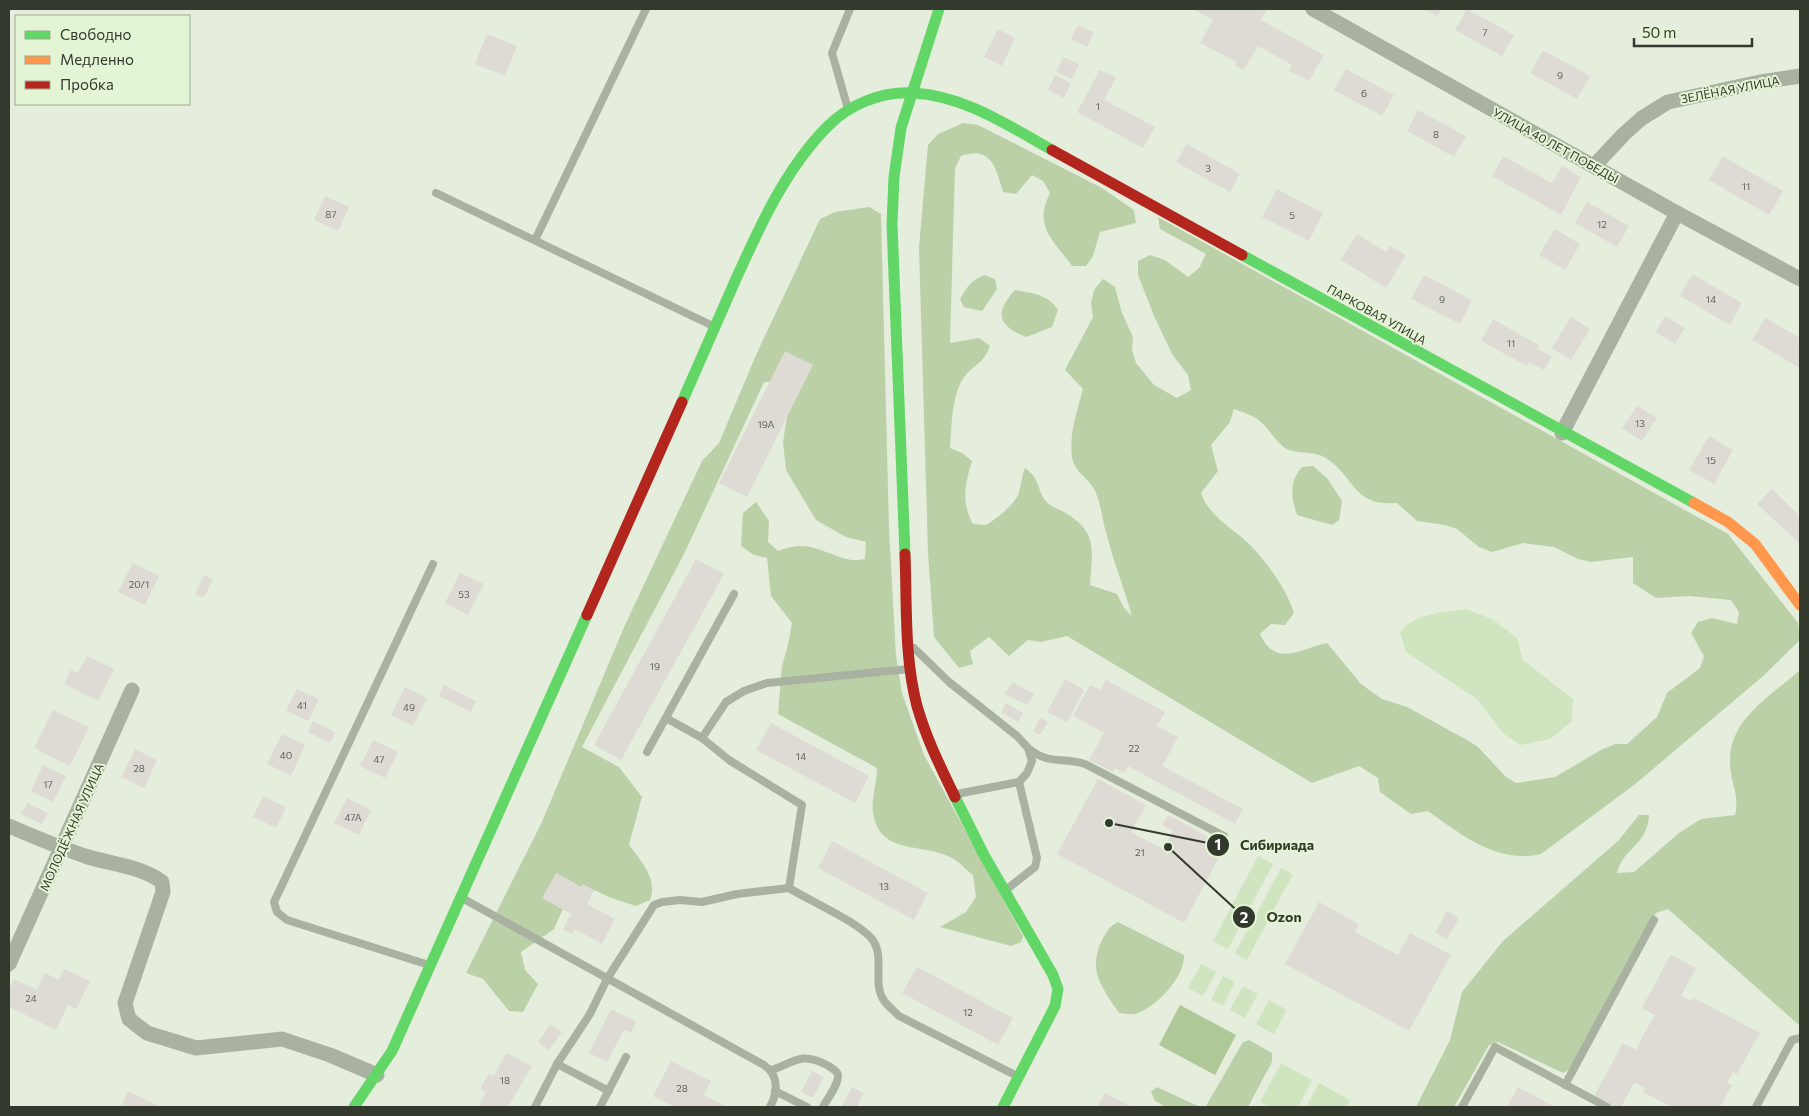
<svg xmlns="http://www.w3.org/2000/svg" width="1809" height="1116" font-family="Commissioner,sans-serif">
<rect width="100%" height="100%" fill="#e5eedc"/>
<g fill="#d1e4c0">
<path d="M 1466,609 L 1492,619 L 1517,638 L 1523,660 L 1573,699 L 1572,721 L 1550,739 L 1520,745 L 1503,733 L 1477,699 L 1406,652 L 1400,633 C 1415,612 1442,613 1466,609 Z"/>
<path d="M 1258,856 L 1273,864 L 1228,949 L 1213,941 Z"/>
<path d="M 1281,868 L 1293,874 L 1247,960 L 1235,953 Z"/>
<path d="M 1201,964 L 1216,972 L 1203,996 L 1188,988 Z"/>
<path d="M 1223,976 L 1235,982 L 1223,1006 L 1211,1000 Z"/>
<path d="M 1243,986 L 1258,994 L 1245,1018 L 1230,1010 Z"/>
<path d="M 1269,1000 L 1287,1010 L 1274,1034 L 1256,1024 Z"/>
<path d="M 1281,1063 L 1312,1080 L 1298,1107 L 1269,1107 L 1260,1102 Z"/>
<path d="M 1319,1083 L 1350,1100 L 1346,1107 L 1306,1107 Z"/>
</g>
<g fill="#bbd0a7" fill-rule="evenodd">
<path d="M 963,123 L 978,125 L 1102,188 L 1134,210 L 1136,223 L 1100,232 L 1093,256 L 1086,266 L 1072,266 C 1053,239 1033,227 1050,193 L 1043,181 L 1032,175 L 1016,194 L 1003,192 C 996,169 992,145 961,156 L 955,168 L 950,343 L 979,338 L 990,346 C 984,363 975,364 965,376 C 951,394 952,426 950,448 L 962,453 L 972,461 C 965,484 961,502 973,524 L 986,525 C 997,518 1012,507 1018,495 C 1021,488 1021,478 1025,468 C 1040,479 1036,486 1045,500 C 1048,505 1058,509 1064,512 C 1099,533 1092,549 1090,585 L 1117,594 L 1124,608 L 1132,616 C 1124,588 1113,560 1106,532 C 1102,519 1101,503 1095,491 C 1089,478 1074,472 1072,457 C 1069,434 1077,411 1083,389 L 1065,370 L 1093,317 L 1091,303 L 1094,290 L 1103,279 L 1115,287 L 1122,313 L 1133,337 L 1132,350 L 1136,363 L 1154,385 L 1177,398 L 1191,390 L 1188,375 L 1172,354 L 1154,316 L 1138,275 L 1138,261 L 1150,255 L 1165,260 L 1188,277 L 1199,268 L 1206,254 L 1160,229 L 1158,217 L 1728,534 L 1798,623 L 1800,640 L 1762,677 L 1634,785 L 1541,854 C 1498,864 1461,835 1428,811 L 1411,814 L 1380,792 L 1378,778 L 1359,766 L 1312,783 L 1067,636 L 1041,642 L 1028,640 L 1009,656 L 989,637 L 970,651 L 973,664 L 959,668 L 934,637 L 928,553 L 919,247 L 928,145 L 938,134 ZM 1234,409 C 1242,412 1255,416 1261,422 C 1270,430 1275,441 1285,448 C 1297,455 1313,450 1326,458 C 1355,477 1353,507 1397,503 L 1417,521 L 1445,525 L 1457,529 L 1479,547 L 1492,552 L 1523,543 L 1554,547 L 1578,559 L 1591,562 L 1633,557 L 1633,583 L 1656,598 L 1689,596 L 1731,600 L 1739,612 L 1737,624 L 1712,618 L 1698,622 L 1691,633 L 1704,656 L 1700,668 L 1667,693 L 1657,717 L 1627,744 L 1615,744 L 1601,750 L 1555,777 L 1516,783 L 1506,777 L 1478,747 L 1467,740 L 1407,707 L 1382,699 L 1361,684 L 1327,643 C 1301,648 1276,669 1260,634 L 1271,624 L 1285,625 L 1294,613 C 1287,590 1265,559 1248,543 C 1230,526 1210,517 1201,493 L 1218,471 L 1211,445 L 1230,422 Z"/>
<path d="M 869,207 L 881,214 L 889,529 L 896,656 L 902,693 L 924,755 L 1023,936 L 1021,942 L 1011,946 L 940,927 L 966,912 L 976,897 L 973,875 C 966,870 960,862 952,858 C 922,842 880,856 873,813 C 871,799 877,782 877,768 L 778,714 L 782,666 L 788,645 L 792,623 L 771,596 L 767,558 L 754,555 L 741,546 L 743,513 L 756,502 L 769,521 L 768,542 L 778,551 C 817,534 834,566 865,559 L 866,542 L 846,537 L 816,520 L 786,470 L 783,442 L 789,404 L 778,382 L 764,382 L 685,552 L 582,747 L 619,767 L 642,797 L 629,845 C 642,862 658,879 650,900 L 636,906 L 611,898 L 583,885 L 563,909 L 554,929 L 521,952 L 525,970 L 538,984 L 523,1012 L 509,1011 L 483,979 L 466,973 L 541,824 L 625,625 L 702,461 L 719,443 L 756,355 L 820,219 L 835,212 Z"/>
<path d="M 985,275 L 995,279 L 997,289 L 982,311 L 964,307 L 960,299 C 967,287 972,279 985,275 Z"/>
<path d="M 1015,290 C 1032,293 1048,294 1058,310 L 1052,327 L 1026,337 C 998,326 994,313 1015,290 Z"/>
<path d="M 1313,466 L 1327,478 L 1342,501 L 1339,520 L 1332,525 L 1297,515 C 1291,497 1289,482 1302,467 Z"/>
<path d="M 1800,670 L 1800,1026 L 1668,909 L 1656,913 L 1572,1068 L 1563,1073 L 1498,1042 L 1489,1045 L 1454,1107 L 1416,1107 L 1450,1040 L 1462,992 L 1503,941 L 1618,841 L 1639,815 L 1649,815 C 1648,845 1623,848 1617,873 L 1634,872 L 1679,833 L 1701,819 L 1735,815 C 1740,796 1730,781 1730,762 C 1729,719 1771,696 1800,670 Z"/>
<path d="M 1118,922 L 1184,955 C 1185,977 1156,1008 1135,1014 C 1130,1015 1123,1013 1119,1013 C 1101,986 1087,970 1103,938 C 1108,930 1110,926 1118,922 Z"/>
<path d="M 1249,1040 L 1272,1053 L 1272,1062 L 1248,1107 L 1166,1107 L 1155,1101 L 1151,1092 L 1157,1087 L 1200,1107 L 1206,1106 L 1243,1042 Z"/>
</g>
<path fill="#b0c898" d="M 1180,1005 L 1236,1035 L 1215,1075 L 1159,1045 Z"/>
<g fill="#dedbd5">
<path d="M 1193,9 L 1267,9 L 1261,20 L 1324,55 L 1309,81 L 1289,71 L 1292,65 L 1258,46 L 1244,70 L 1235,65 L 1237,62 L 1200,43 L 1213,20 Z"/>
<path d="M 1423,9 L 1442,9 L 1438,16 Z"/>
<path d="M 1467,9 L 1514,35 L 1502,56 L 1455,30 Z"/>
<path d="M 1078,25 L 1094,32 L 1087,47 L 1071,39 Z"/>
<path d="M 998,29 L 1015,38 L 1002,66 L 984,57 Z"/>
<path d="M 487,34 L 517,46 L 505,76 L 475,64 Z"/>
<path d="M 1543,50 L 1590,76 L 1577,99 L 1530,73 Z"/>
<path d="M 1063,57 L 1079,64 L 1072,79 L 1056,72 Z"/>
<path d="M 1346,69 L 1394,95 L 1382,116 L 1334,90 Z"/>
<path d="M 1100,70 L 1116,78 L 1104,100 L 1155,127 L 1143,148 L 1077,112 Z"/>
<path d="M 1055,75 L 1071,83 L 1064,98 L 1048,90 Z"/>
<path d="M 1418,110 L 1466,136 L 1454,157 L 1407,131 Z"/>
<path d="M 1187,144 L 1240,174 L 1230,192 L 1176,162 Z"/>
<path d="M 1503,156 L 1552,183 L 1562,166 L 1581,177 L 1561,215 L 1492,176 Z"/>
<path d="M 1723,156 L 1783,191 L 1769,215 L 1709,180 Z"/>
<path d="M 1277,189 L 1323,213 L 1309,241 L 1262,217 Z"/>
<path d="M 325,196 L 349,207 L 338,231 L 314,220 Z"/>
<path d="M 1587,202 L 1629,226 L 1617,247 L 1575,223 Z"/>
<path d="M 1555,229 L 1580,244 L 1565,270 L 1539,255 Z"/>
<path d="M 1357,234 L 1386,252 L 1390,246 L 1406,255 L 1386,288 L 1341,260 Z"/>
<path d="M 1692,274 L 1742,303 L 1730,325 L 1680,296 Z"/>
<path d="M 1424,275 L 1472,300 L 1460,324 L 1411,299 Z"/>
<path d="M 1665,316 L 1685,328 L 1675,344 L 1656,332 Z"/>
<path d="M 1571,317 L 1590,329 L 1571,360 L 1552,348 Z"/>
<path d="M 1765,318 L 1800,338 L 1800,368 L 1752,340 Z"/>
<path d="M 1493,319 L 1540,346 L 1538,349 L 1552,356 L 1544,370 L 1529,362 L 1527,366 L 1481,341 Z"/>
<path d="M 785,351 L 813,365 L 747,497 L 719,483 Z"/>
<path d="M 1637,406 L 1657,418 L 1642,441 L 1622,428 Z"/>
<path d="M 1709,436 L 1733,450 L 1714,484 L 1689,470 Z"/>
<path d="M 1772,489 L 1800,516 L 1799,543 L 1757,504 Z"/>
<path d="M 696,559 L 724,574 L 621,760 L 594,745 Z"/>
<path d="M 133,563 L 159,576 L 145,605 L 118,592 Z"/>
<path d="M 460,573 L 484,584 L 468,615 L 445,603 Z"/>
<path d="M 204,575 L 213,579 L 204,598 L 195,594 Z"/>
<path d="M 87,656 L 114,669 L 98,701 L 64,684 L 71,670 L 78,673 Z"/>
<path d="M 1065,679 L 1084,690 L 1067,722 L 1047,712 Z"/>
<path d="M 1106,680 L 1165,712 L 1157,726 L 1178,737 L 1162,766 L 1243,809 L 1235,824 L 1128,766 L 1124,773 L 1115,768 L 1113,772 L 1089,760 L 1104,733 L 1073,716 L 1090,685 L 1100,690 Z"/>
<path d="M 1012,682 L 1034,694 L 1027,705 L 1005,694 Z"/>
<path d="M 444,685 L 476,701 L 471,712 L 439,696 Z"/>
<path d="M 405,687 L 427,698 L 413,726 L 391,715 Z"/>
<path d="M 297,689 L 319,699 L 308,721 L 286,710 Z"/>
<path d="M 1006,703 L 1023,713 L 1018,722 L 1001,712 Z"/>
<path d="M 53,710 L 89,727 L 70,766 L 34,748 Z"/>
<path d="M 1040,718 L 1048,722 L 1040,735 L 1033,731 Z"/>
<path d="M 313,721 L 335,732 L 330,743 L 308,732 Z"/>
<path d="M 771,723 L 869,776 L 855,803 L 756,750 Z"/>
<path d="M 282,734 L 305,745 L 291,776 L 267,764 Z"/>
<path d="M 373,740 L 398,752 L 385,778 L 360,766 Z"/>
<path d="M 135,749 L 157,760 L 144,788 L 121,777 Z"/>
<path d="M 43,765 L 66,776 L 53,802 L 31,791 Z"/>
<path d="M 1098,779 L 1146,805 L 1131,832 L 1163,849 L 1173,831 L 1162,825 L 1168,815 L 1225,846 L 1184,923 L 1057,854 Z"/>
<path d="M 263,796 L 286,807 L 276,828 L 253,817 Z"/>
<path d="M 347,798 L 371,810 L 359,835 L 334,823 Z"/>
<path d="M 27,803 L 48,813 L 42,824 L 21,814 Z"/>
<path d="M 832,841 L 928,893 L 914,920 L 818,868 Z"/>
<path d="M 556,873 L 582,887 L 583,884 L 594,890 L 587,904 L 615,919 L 602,944 L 575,929 L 572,934 L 563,929 L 571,914 L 542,898 Z"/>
<path d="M 1319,902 L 1359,924 L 1355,932 L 1398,955 L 1410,933 L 1451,955 L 1409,1031 L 1285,964 Z"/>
<path d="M 1447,911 L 1459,918 L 1447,939 L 1435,933 Z"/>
<path d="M 1671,954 L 1696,968 L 1681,996 L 1692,1001 L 1694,998 L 1760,1033 L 1737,1074 L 1733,1072 L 1727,1083 L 1732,1085 L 1720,1107 L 1672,1107 L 1643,1092 L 1645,1088 L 1634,1083 L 1621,1107 L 1615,1107 L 1594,1096 L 1623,1043 L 1636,1050 L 1645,1032 L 1655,1015 L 1642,1008 Z"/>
<path d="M 917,967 L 1013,1018 L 998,1045 L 902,993 Z"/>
<path d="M 64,969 L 90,981 L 76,1009 L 68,1005 L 56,1030 L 9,1007 L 9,990 L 14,979 L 37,990 L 45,973 L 59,980 Z"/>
<path d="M 611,1009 L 636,1022 L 631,1033 L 624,1030 L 607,1062 L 589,1053 Z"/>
<path d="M 550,1024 L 562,1032 L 549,1050 L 538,1042 Z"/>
<path d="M 506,1053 L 532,1066 L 508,1107 L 478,1107 L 486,1092 L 480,1089 L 489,1073 L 494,1076 Z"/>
<path d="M 671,1061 L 711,1081 L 704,1095 L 728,1107 L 675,1107 L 653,1096 Z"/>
<path d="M 812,1071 L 824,1077 L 813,1098 L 801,1092 Z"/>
<path d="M 852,1087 L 864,1093 L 857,1107 L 841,1107 Z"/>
<path d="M 1518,1087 L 1555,1107 L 1507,1107 Z"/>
<path d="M 128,1091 L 161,1107 L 120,1107 Z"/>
<path d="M 1105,1093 L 1132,1107 L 1097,1107 Z"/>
</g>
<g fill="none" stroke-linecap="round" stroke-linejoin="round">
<g stroke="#a9b1a0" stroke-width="8">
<path d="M 848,109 L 832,53 L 850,9"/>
<path d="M 436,193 L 713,326"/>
<path d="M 535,240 L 646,9"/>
<path d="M 914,648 L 949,682 L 1017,736 L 1028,748 L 1032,761 L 1027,773 L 1019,782 L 957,794"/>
<path d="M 666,718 L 702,738 L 729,760 L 802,805 L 789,888 C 810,901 858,922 872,939 C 886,957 871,985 885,1002 C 889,1007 894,1011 899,1016 L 1017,1076"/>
<path d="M 702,738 L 726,702 L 744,691 L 767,683 L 909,669"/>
<path d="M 1028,748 C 1050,766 1061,756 1085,764 L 1224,836"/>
<path d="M 647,752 L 734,594"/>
<path d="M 1007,889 L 1035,867 L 1037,858 L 1019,782"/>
<path d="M 462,898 L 764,1065 C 779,1075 778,1092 770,1107"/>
<path d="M 429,965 L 287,920 L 277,912 L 274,902 L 433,564"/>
<path d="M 557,1064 L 609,1091"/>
<path d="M 772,1070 C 796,1061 802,1052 827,1065 C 831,1068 837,1070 838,1075 C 839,1084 827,1099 823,1107"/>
<path d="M 1565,1085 L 1654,920"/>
<path d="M 775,1091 L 807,1107"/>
<path d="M 535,1107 L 557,1064 L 590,1014 L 607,979 L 654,905 L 662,902 L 680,900 L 702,902 L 737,894 L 789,888"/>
<path d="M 600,1107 L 626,1057"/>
<path d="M 1462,1107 L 1495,1047 L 1607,1107"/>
<path d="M 1756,1107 L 1792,1040 L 1800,1038"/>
</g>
<g stroke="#a9b1a0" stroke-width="15">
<path d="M 1313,9 L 1677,213 L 1800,279"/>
<path d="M 1594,166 L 1624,134 L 1642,118 L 1668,102 L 1760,82 L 1800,76"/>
<path d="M 1562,433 L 1677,213"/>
<path d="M 9,826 C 34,837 59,847 85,856 C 110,864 141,866 162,882 L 163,892 L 125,1003 L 129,1019 L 147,1033 L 196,1048 L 282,1039 L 330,1055 L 377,1075"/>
<path d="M 9,964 L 132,690"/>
</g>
<g stroke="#63d668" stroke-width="11">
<path d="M 1242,255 L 1694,503"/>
<path d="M 682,402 C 699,364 715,326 732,288 C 757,232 784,170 828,126 C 850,104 882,91 914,93 C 965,96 1009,126 1052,150"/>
<path d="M 905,554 L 892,224 L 894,177 L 901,128 L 939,9"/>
<path d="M 955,797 L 984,855 L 1053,975 L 1058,989 L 1055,1006 L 1003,1107"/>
<path d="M 354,1107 L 392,1051 L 587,615"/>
</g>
<path stroke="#ff974d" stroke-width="11" d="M 1694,503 L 1728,522 L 1755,544 L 1800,605"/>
<g stroke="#b3261e" stroke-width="11">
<path d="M 1052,150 L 1242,255"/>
<path d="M 905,554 C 907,603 904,657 917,706 C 926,738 941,768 955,797"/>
<path d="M 587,615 L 682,402"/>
</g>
</g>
<g text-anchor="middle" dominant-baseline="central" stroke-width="4" stroke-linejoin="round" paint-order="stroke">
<g font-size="10" fill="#5e6257">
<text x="1485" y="32">7</text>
<text x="1560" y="75">9</text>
<text x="1364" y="93">6</text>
<text x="1098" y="106">1</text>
<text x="1436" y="134">8</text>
<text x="1208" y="168">3</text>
<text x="1746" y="186">11</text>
<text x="331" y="214">87</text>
<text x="1292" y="215">5</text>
<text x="1602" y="224">12</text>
<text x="1442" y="299">9</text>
<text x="1711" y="299">14</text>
<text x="1511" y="343">11</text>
<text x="1640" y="423">13</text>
<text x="766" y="424">19А</text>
<text x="1711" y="460">15</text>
<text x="139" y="584">20/1</text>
<text x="464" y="594">53</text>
<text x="655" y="666">19</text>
<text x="302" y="705">41</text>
<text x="409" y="707">49</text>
<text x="1134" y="748">22</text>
<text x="286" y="755">40</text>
<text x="801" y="756">14</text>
<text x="379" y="759">47</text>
<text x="139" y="768">28</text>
<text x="48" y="784">17</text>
<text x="353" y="817">47А</text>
<text x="1140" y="852">21</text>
<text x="884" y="886">13</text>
<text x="31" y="998">24</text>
<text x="968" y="1012">12</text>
<text x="505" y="1080">18</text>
<text x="682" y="1088">28</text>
</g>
<g font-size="12" fill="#333a2d" stroke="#e4f5d5">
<text transform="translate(1730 89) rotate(-11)">ЗЕЛЁНАЯ УЛИЦА</text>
<text transform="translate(1556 145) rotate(29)">УЛИЦА 40 ЛЕТ ПОБЕДЫ</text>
<text transform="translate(1377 314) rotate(29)">ПАРКОВАЯ УЛИЦА</text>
<text transform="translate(71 827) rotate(-66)">МОЛОДЁЖНАЯ УЛИЦА</text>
</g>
</g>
<path fill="none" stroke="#333a2d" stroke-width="2" d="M1109 823L1218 845M1168 847L1244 917"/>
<g fill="#333a2d" stroke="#e4f5d5" stroke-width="2">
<circle cx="1109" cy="823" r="5"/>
<circle cx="1168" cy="847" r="5"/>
<circle cx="1218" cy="845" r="12"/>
<circle cx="1244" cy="917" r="12"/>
</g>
<g font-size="15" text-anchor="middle" font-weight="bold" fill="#fff">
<text x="1218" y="850">1</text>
<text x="1244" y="923">2</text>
</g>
<g font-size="14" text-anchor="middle" font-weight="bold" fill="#333a2d" stroke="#e4f5d5" stroke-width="4" stroke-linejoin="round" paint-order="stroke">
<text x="1277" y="850">Сибириада</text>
<text x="1284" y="922">Ozon</text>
</g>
<rect width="1809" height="1116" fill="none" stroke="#333a2d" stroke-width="20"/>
<rect x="15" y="15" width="175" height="90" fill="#e4f5d5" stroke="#9daa92"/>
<rect x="25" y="31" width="25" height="8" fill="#63d668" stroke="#9daa92"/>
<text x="60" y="40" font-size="15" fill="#333a2d">Свободно</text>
<rect x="25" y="56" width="25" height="8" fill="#ff974d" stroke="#9daa92"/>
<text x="60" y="65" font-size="15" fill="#333a2d">Медленно</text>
<rect x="25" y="81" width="25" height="8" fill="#b3261e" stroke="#9daa92"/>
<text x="60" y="90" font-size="15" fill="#333a2d">Пробка</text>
<path d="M1634 38v8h118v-8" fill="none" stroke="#333a2d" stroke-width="2.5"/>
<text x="1642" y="38" font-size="15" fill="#333a2d" stroke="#e4f5d5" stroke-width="4" paint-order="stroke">50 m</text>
</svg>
